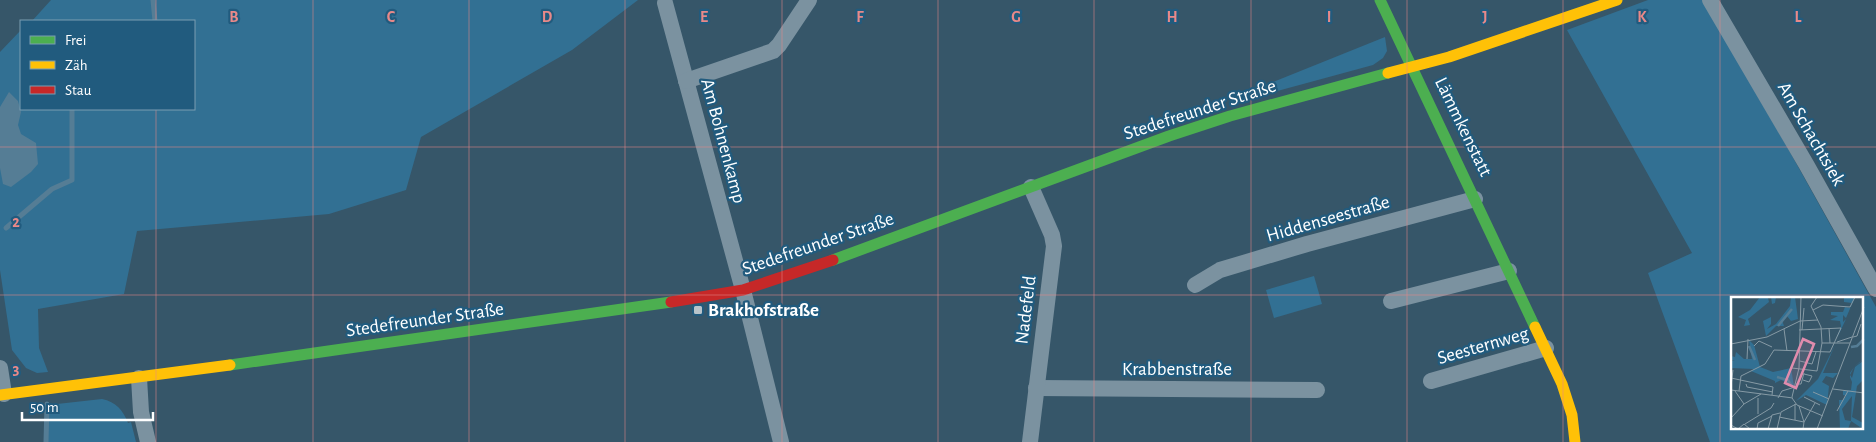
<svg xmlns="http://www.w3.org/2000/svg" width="1876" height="442" font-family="'Alegreya Sans',sans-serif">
<rect width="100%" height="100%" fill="#365669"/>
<g fill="#327093" fill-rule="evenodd">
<path d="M 51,0 L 638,0 L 572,50 L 421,137 L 406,190 L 329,214 L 137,231 L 124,294 L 38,309 L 39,348 L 48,372 L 37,373 L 26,368 L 12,350 L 0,270 L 0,52 L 21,30 L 21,109 L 194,109 L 194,21 L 32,21 Z"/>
<path d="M 1648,0 L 1702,0 L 1786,145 L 1876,307 L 1876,442 L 1710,442 L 1648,273 L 1692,253 L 1567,30 ZM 1732,298 L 1862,298 L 1862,428 L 1732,428 Z"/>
<path d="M 1385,37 L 1387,51 L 1383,58 L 1373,65 L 1259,96 L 1256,89 Z"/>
<path d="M 1314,276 L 1322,304 L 1274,318 L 1266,290 Z"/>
<path d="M 102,399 C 116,402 123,410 128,423 L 131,422 L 136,442 L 47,442 L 48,405 Z"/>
</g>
<path fill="#557d95" d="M 9,92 L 18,101 L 21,112 L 18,125 L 21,134 L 36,143 L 38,164 L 31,172 L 11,187 L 3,184 L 0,168 L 0,107 Z"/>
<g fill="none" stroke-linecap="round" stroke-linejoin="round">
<g stroke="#557d95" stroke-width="5">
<path d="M 153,0 L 155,21"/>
<path d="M 6,228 L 52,189 L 72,180 L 72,109"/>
<path d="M 46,442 L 47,404"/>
</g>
<g stroke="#7b92a0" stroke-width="16">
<path d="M 1710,0 L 1806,164 L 1876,289"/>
<path d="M 665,3 L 743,290 L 781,442"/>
<path d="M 686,81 L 773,51 L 779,45 L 809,0"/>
<path d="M 1195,285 L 1220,270 L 1307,244 L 1475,199"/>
<path d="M 1391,301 L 1509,271"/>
<path d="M 0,368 L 4,394"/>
<path d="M 139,378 L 141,412 L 148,442"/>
<path d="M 1431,381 L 1546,348"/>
<path d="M 1036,388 L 1317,390"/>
<path d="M 1030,442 L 1054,246 L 1052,235 L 1031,187"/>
</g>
<g stroke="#4caf50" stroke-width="11">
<path d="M 1380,0 L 1535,327"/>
<path d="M 833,260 L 1169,136 L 1230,116 L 1388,73"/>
<path d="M 230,365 L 671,302"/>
</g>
<g stroke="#ffc107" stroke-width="11">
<path d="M 1388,73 L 1449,57 L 1617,0"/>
<path d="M 1535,327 L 1562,384 L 1572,415 L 1575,442"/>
<path d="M 0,395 L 230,365"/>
</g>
<path stroke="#c62828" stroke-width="11" d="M 671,302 L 743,290 L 833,260"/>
</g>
<path fill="none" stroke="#e88989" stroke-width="1" stroke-opacity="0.55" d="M 156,0 L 156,21M 313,0 L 313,442M 469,0 L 469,442M 625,0 L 625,442M 782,0 L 782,442M 938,0 L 938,442M 1094,0 L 1094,442M 1251,0 L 1251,442M 1407,0 L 1407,442M 1563,0 L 1563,442M 1720,0 L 1720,442M 156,109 L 156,442M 0,147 L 1876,147M 0,295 L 1876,295"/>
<rect fill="#b9c4ca" stroke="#215b7e" stroke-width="2" x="693" y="305" width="10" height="10" rx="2.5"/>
<g text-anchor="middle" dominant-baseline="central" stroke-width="4.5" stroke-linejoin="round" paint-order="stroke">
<g font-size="19" fill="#fff" stroke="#215b7e">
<text transform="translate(1200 110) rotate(-18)">Stedefreunder Straße</text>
<text transform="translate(1463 127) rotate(64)">Lämmkenstatt</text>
<text transform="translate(1811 134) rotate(60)">Am Schachtsiek</text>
<text transform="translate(723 141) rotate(75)">Am Bohnenkamp</text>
<text transform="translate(1328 219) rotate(-16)">Hiddenseestraße</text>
<text transform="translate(818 244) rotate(-19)">Stedefreunder Straße</text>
<text transform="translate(1026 310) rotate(-83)">Nadefeld</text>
<text transform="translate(425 320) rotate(-8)">Stedefreunder Straße</text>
<text transform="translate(1483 346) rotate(-16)">Seesternweg</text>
<text x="1177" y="369">Krabbenstraße</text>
</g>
<g font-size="19" font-weight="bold" fill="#fff" stroke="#215b7e" text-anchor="start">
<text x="708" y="310">Brakhofstraße</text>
</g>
</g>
<g transform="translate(1731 297)">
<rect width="132" height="132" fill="#365669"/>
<path d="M 29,0 L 45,0 L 44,6 L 41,7 L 40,0 L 37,1 L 38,5 L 17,22 L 19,28 L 13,29 L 15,23 L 7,20 L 19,13 ZM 60,0 L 64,0 L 67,22 L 60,24 L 56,19 L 51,23 L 53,29 L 45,29 L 35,39 L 32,24 L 40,20 L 40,27 L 36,32 L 45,27 L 59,9 ZM 113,0 L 120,0 L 121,5 L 120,0 L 124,0 L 115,21 L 112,18 L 112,25 L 115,22 L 106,41 L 110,29 L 109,24 L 99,23 L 107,19 L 100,18 L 100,15 L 112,15 L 114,10 L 119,11 L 121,6 L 113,5 ZM 18,43 L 23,48 L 29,70 L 42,75 L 60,71 L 63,89 L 50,83 L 44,86 L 44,90 L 44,84 L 20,74 L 23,72 L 0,71 L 0,64 L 4,64 L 0,63 L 0,59 L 4,60 L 5,55 L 13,62 L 21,62 ZM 104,48 L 92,76 L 107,76 L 102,81 L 95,79 L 91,85 L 98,89 L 96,108 L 75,98 L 65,104 L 87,82 ZM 132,62 L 128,66 L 123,70 L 119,78 L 121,81 L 124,70 L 132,64 L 132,83 L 126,89 L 121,120 L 132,126 L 132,132 L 120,124 L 117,132 L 109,132 L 108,103 L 112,103 L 115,99 L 112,98 L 112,94 L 120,93 L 121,85 L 119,80 L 119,76 L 123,70 ZM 121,99 L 120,124 L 114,123 L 111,112 Z" fill="#327093" fill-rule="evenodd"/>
<path fill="none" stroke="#557d95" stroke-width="2.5" d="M 47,29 L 61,12M 18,49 L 24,63M 120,50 L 126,49 L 133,42M 46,80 L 57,83 L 60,88"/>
<path fill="none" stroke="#869aa5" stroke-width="1" d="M 86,0 L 80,9 L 90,30 L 91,46M 82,13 L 92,8 L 119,10 L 124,0M 98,31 L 99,46M 53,32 L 56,54M 71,33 L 73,11M 122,40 L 126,39 L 130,27M 106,45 L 121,40M 0,47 L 36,40 L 69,24 L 87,23M 23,49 L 28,44 L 41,50M 43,53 L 99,55 L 110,31 L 68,33M 16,62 L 17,42M 69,64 L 81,67 L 85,55M 61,71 L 86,74 L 91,46 L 119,46M 0,81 L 42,90 L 41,98M 72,83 L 78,85 L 81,79 L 73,77M 15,87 L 16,90 L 42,95M 65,87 L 70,87 L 73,76M 0,89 L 2,73M 102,92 L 133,96M 0,93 L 62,101M 4,94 L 13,107M 8,94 L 10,79 L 34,67 L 43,53M 82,95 L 98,102M 61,100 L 68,71 L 70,0M 73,100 L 89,108M 27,101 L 27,117M 47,101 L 51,94 L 64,90M 61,101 L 66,108 L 92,119M 64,107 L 64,123M 68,109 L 73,125 L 72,132M 106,114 L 117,94M 48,120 L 73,125 L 84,106M 0,121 L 13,107 L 30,97M 14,127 L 40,111 L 43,106M 0,128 L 7,132 L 13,127 L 19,132M 26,132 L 27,126 L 41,119M 37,132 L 41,118 L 49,116M 46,132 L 50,115 L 65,107M 86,132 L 133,10"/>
<path fill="#e08cad" fill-opacity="0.15" stroke="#e08cad" stroke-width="2.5" d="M 72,42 L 83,47 L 65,91 L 54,86 Z"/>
<rect width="132" height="132" fill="none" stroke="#fff" stroke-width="2.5"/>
</g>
<g font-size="16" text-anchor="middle" font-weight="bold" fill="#e88989" stroke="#215b7e" stroke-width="4.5" stroke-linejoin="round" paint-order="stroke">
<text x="234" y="22">B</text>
<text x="391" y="22">C</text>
<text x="547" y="22">D</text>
<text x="704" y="22">E</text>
<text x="860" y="22">F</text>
<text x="1016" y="22">G</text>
<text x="1172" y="22">H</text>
<text x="1329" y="22">I</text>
<text x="1485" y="22">J</text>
<text x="1642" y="22">K</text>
<text x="1798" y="22">L</text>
<text x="16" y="227">2</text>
<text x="16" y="374">3</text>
</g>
<rect x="20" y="20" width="175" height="90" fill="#215b7e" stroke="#7a9db2"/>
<rect x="30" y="36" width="25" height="8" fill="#4caf50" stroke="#7a9db2"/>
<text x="65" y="45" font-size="15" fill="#ffffff">Frei</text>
<rect x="30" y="61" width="25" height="8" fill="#ffc107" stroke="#7a9db2"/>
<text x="65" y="70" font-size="15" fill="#ffffff">Zäh</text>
<rect x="30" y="86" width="25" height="8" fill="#c62828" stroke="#7a9db2"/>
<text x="65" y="95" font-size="15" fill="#ffffff">Stau</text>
<path d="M22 412v8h131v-8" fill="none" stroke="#ffffff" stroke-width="2.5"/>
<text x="30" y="412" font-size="15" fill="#ffffff" stroke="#215b7e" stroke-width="4" paint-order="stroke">50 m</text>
</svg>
